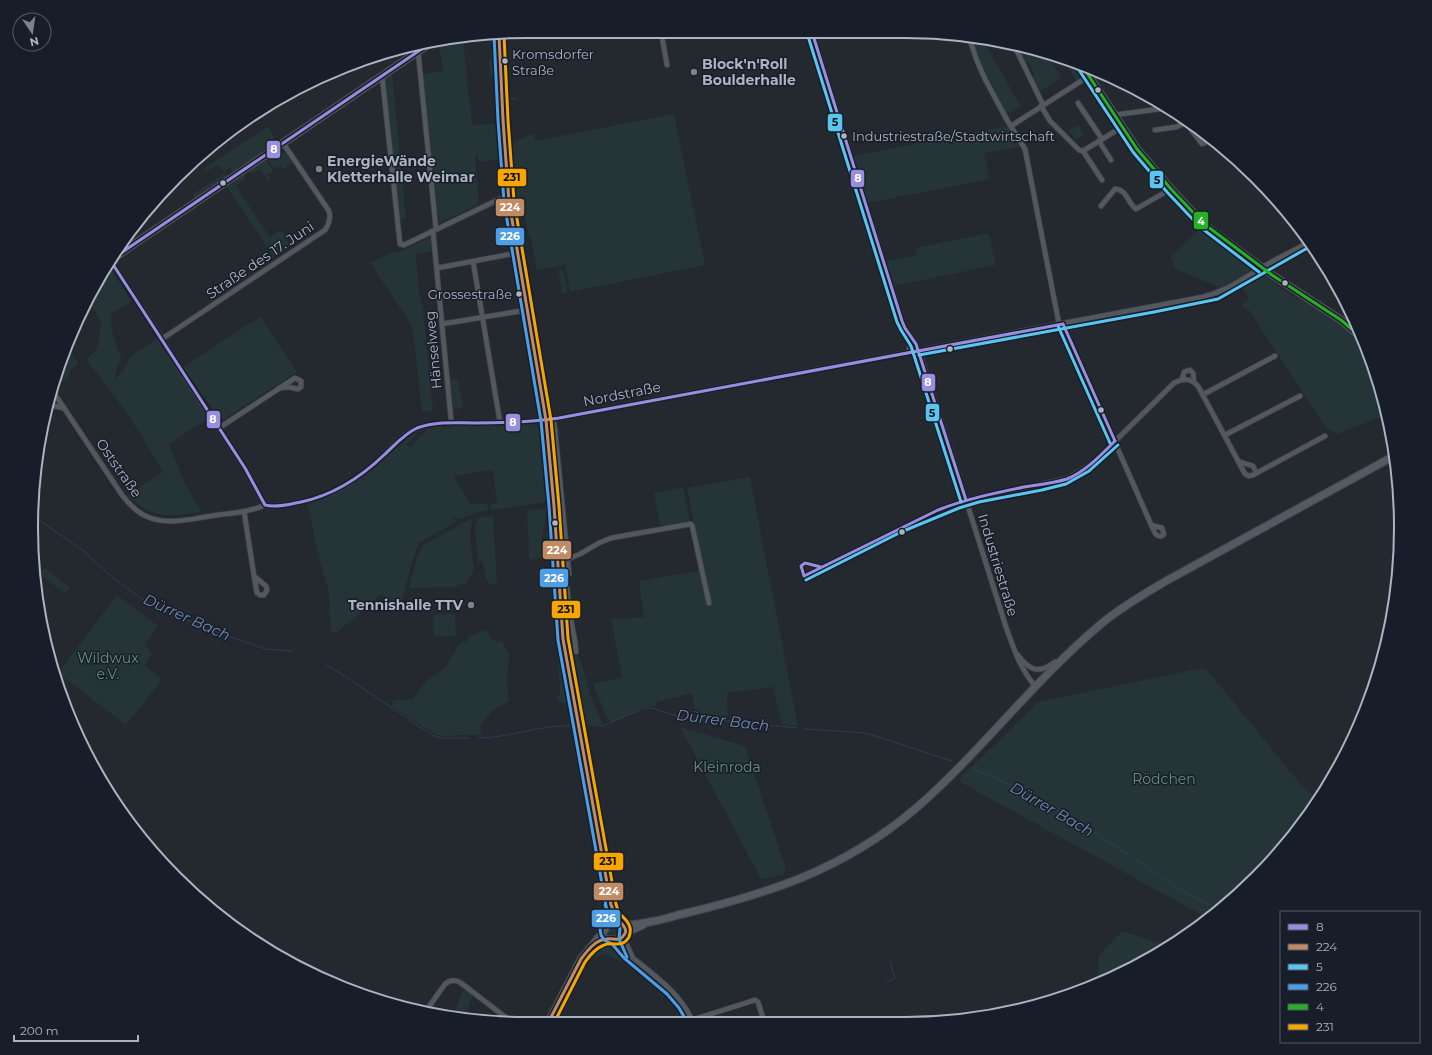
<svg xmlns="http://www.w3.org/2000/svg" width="1432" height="1055" font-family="Montserrat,sans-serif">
<rect width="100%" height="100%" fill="#24282f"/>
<g fill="#243437">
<path d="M 971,38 L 983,40 L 1023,110 L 1021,107 L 1010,113 L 1009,112 L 1006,114 L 980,61 Z"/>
<path d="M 463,40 L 472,125 L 498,124 L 500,159 L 479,162 L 478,155 L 475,155 L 479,204 L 439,223 L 423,74 L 443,71 L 439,43 Z"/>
<path d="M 1031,48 L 1045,52 L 1062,78 L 1039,92 L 1030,76 L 1035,75 L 1028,62 L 1024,62 L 1020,55 Z"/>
<path d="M 490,50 L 494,50 L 496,73 L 491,77 L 490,77 L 489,60 L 491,60 Z"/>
<path d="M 1063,58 L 1073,62 L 1083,76 L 1076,81 Z"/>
<path d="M 392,74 L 406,219 L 398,220 L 383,80 Z"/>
<path d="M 516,97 L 517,100 L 510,100 L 511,129 L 509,130 L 508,129 L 506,100 L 510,98 Z"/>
<path d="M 674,114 L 705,265 L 570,292 L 565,265 L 537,270 L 530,234 L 528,234 L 524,209 L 524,199 L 512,199 L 508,144 L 535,133 L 534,141 Z"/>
<path d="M 1078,125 L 1085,134 L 1076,140 L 1069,131 Z"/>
<path d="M 268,126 L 274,136 L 273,144 L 233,172 L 230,168 L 224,172 L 218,165 L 207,171 L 204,168 Z"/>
<path d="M 1008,126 L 1019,147 L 984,153 L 990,179 L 868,203 L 853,156 Z"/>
<path d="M 279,151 L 285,153 L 292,163 L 282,170 L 280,166 L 274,169 L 267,159 Z"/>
<path d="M 265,159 L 273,171 L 267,175 L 271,181 L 269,182 L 260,169 L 252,173 L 250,172 L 249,170 Z"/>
<path d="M 225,173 L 227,176 L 195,198 L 193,194 Z"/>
<path d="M 244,174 L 246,175 L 246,178 L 236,186 L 270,237 L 281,230 L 291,245 L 274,257 L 226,186 Z"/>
<path d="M 1203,226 L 1227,246 L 1249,262 L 1247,265 L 1250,270 L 1245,275 L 1216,290 L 1217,286 L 1175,269 L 1171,257 Z"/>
<path d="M 989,233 L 996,265 L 894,286 L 886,261 L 916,255 L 915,248 Z"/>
<path d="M 428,238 L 431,239 L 432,251 L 416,254 L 419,293 L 423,310 L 433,411 L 422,411 L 412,326 L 370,263 L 396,251 L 397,253 Z"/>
<path d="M 110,267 L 131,301 L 110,315 L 113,335 L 121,357 L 117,368 L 115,379 L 124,369 L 131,356 L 159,338 L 209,418 L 169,444 L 185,484 L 202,512 C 171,516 151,520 128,495 L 163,472 C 141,433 115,394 86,360 L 97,349 L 99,338 L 101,321 L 88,300 Z"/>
<path d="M 558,270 L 564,271 L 568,293 L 562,294 Z"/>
<path d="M 1259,276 L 1264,276 L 1294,297 L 1302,299 L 1331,317 L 1364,345 L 1384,399 L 1387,415 L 1337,434 L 1326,428 L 1249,310 L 1247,311 L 1242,305 L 1249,298 L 1242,288 Z"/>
<path d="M 260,317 L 297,372 L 221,421 L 183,367 Z"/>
<path d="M 68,349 L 79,364 L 70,370 L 68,378 L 55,387 Z"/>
<path d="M 458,379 L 463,408 L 454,409 L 450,380 Z"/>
<path d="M 534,424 L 541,429 L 549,502 L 491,510 L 490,504 L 497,503 L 493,470 L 454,476 L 471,504 L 487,504 L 489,510 L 475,513 L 458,520 L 453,516 L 452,517 L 457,521 L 419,543 L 412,562 L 401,604 L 380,594 L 367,607 L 335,634 L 331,630 L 329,593 L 318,554 L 307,503 C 349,495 378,462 410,436 L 416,432 L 417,435 L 406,444 L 410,448 L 427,429 L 435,427 Z"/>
<path d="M 750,477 L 798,726 L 782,724 L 773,687 L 727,693 L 728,719 L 696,717 L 692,693 L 656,702 L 656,706 L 644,707 L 614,722 L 610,722 L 610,719 L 607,719 L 593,684 L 622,677 L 611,618 L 624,619 L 644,617 L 639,581 L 703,570 L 687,488 Z"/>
<path d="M 683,487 L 690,521 L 660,526 L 654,493 Z"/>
<path d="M 542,509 L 546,510 L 546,516 L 541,542 L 546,547 L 554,548 L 554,556 L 529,560 L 527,510 Z"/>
<path d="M 493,516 L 497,584 L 490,584 L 486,578 L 482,561 L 478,561 L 475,528 L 476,522 L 481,517 Z"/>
<path d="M 472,518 L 470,536 L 474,569 L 467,583 L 457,585 L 457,587 L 409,588 L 417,557 L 422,546 Z"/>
<path d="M 549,520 L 550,530 L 551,530 L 553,540 L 549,542 L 546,537 Z"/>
<path d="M 44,567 L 70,587 L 65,594 L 39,573 Z"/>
<path d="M 117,595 L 158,626 L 145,645 L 152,653 L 145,665 L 162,679 L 126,725 L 58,673 Z"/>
<path d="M 453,614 L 455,615 L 456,635 L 455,636 L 436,637 L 434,636 L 434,615 Z"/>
<path d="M 487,630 L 491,638 L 498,642 L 502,640 L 509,655 L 507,681 L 509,701 L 492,711 L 480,727 L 483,735 L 441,736 L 433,733 L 391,706 L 394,700 L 413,699 L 426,681 L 445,668 L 461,642 L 467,641 L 469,636 Z"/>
<path d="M 576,655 L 581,661 L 590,695 L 603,725 L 581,722 L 569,657 Z"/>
<path d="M 563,658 L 574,721 L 569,721 L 568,706 L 557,700 L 557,697 L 560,693 L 558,660 Z"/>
<path d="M 1202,668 L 1208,671 L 1299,782 L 1317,800 L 1278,855 L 1209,919 L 960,782 L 961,777 L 1038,702 Z"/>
<path d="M 680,727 L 745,746 L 786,869 L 783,875 L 764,879 L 761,879 Z"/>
<circle cx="615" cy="930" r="7"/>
<path d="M 1122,931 L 1166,945 L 1104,981 L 1097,978 L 1099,955 Z"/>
<path d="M 606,943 L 612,944 L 621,952 L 622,951 L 627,956 L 626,960 L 623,963 L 606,954 L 590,959 L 575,980 C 583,963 589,953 606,943 Z"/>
<path d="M 463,990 L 473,994 L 465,1018 L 453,1016 Z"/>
<path d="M 571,991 L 571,1000 L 557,1022 L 553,1023 Z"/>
</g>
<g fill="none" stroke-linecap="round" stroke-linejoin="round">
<g stroke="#303c56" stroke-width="1">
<path d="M 35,517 L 85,552 L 114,579 L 148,603 L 200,626 L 265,649 L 292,651"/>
<path d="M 326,665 L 345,676 L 432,735 L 441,738 L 468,738"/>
<path d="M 582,723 L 603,726 L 644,708 L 651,708 L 684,718 L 731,721 L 797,728"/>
<path d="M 805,729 L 866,733 L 952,761"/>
<path d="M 586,733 L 588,747"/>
<path d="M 478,738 C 510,738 541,724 573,726"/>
<path d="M 975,770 C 1030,790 1078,823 1128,854"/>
<path d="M 1133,857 L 1174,886 L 1219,910"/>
<path d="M 887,982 L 895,978 L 890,962"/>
</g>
<g stroke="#404349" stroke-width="6">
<g id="street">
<path d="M 661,31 L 667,65"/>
<path d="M 812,32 L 902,321 L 905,328 L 916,344 L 921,357 L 1006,627 C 1014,649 1020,669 1036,687"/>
<path d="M 969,37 L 977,61 L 985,79 L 1007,120 L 1025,149 L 1059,324"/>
<path d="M 1014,45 L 1043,105"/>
<path d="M 418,51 L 436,229"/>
<path d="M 382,75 L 400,244 L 404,245 L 508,195"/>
<path d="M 1128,87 L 1129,89"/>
<path d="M 1078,103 L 1102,139"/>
<path d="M 1041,106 L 1050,121 L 1079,150 L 1083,151 L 1102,180"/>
<path d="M 1114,115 L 1167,108"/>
<path d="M 1180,115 L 1202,144 L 1211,140"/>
<path d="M 1011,126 L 1089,76"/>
<path d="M 1155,130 L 1176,127 L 1187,122"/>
<path d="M 1099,141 L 1111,160"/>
<path d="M 1083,151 L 1122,127"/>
<path d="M 1101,206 L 1115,189 C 1127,189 1128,204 1136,209 L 1171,189"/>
<path d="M 433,231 L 451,419"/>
<path d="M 473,261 L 500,422"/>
<path d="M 112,263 L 162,339 L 187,380 L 245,468 L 265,505 C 274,508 285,504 295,503 C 336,496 354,482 384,455 C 392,447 401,437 411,431 C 430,421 453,423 474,423 C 502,422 531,422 559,418 L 1203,297 C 1230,290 1245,277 1268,264 C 1281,256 1296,250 1309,242"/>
<path d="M 437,268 L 517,253"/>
<path d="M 442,324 L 527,310"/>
<path d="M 1063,324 L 1153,529 C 1155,533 1156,537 1162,536 L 1164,534 L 1162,528 L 1151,525"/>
<path d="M 162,339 L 325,230 C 329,224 331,218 329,211 L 283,143"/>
<path d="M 908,352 C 911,346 911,342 909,335"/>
<path d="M 1182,380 L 1184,372 L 1190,370 L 1193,373 L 1194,382"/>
<path d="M 53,394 L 55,395 L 58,399 L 122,495 C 129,504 137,513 148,517 C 169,526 195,518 217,515 C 233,513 250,512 265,505"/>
<path d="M 1204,394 L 1275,356"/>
<path d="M 49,405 L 64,408"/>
<path d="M 553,419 L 555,430 L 569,574 L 558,575"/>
<path d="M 219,428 L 295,378 L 301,381 L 301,387 L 298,389 L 288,387 L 279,388"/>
<path d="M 1225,435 L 1300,396"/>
<path d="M 1240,462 L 1253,466 L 1256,472"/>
<path d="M 244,511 L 254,576 L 266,586 L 267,590 L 264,595 L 260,595 L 257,593 L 254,576"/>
<path d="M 568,559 L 580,554 L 599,543 L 611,538 L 691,524 L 692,525 L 709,603"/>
<path d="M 821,567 L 805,563 L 801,566 L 804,576 L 938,510 L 966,500 L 1066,479 L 1082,470 L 1097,459 L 1174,383 C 1184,378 1190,378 1198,386 L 1245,474 L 1249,476 L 1253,475 L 1325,436"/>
<path d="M 566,575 L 569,610 L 575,641 L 576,652"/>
<path d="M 1017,654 C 1029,670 1038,675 1055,662"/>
<path d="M 624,936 L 625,941 L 632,956"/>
<path d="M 615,940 C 619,945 623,950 628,954 C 651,973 680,992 693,1022"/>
<path d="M 426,1011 L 445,984 C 450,980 455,979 461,983 L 513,1023"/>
<path d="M 692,1020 L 755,1000 L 758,1002 L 764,1021"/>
</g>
</g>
<g stroke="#404349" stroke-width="9">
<g id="secondary">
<path d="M 1081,64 L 1137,149 L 1171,189 L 1203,223 L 1215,233 L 1272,275 L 1341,320 L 1361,337"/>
<path d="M 118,255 L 429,44"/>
</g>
</g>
<g stroke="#41454c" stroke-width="9">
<g id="primary">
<path d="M 499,35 L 503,120 L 509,202 L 546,420 L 554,506 L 563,639 L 611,905 L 610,921 L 603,932 L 581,959 L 548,1023"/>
<path d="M 612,909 C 615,915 618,922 625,924 C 632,927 669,918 678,915 C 768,894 843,870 915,809 C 981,752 1034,680 1101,624 C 1121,607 1144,594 1166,581 L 1394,456"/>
<path d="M 625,933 L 643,925"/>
<path d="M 594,945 L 607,939 L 615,940 L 622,938 L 625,931 L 624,924"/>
</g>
</g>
<use href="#street" stroke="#53575e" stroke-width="4.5"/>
<use href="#secondary" stroke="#575a63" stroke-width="7"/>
<use href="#primary" stroke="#555961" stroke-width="7"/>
<g stroke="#181e29" stroke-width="6">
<g id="bus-1">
<path d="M 812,32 L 902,321 L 905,328 L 916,344 L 966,500"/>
<path d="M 118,255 L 429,44"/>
<path d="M 112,263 L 245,468 L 265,505 C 277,508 290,504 301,502 C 334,495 360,478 384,455 C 395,445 404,434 417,428 C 435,421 455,423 474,423 C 502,423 531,422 559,418 L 1063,324"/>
<path d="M 1063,324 L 1115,441"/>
<path d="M 821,567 L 805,563 L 801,566 L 804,576 L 938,510 C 966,499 995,493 1024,487 C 1037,485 1055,483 1067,479 C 1086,471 1101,455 1115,441"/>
</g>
</g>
<g stroke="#181e29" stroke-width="6">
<path id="bus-2" d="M 499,35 L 503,120 L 509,202 L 546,420 L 554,506 L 563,639 L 611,905 C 613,909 614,914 616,917 C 622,925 632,930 620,939 C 615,940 611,938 607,939 C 596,939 587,951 581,959 L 548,1023"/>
</g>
<g stroke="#181e29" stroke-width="6">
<g id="bus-3">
<path d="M 807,33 L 897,322 L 901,330 L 911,346 L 961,502"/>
<path d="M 1077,67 L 1133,152 L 1167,192 L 1200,227 L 1259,272"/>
<path d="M 1058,326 L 1110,443"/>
<path d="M 919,355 L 1154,312 L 1218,299 L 1311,246"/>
<path d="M 806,580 L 901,532 L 959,508 L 979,502 L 1042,490 L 1066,484 L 1089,471 L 1118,445"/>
</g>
</g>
<g stroke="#181e29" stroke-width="6">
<g id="bus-4">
<path d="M 494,35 L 498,120 L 504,202 L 541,421 L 549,506 L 558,640 L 606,906 L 606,918 L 600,929 L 601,935 L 604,940 L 612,944 L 624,958 L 667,994 L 679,1008 L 687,1022"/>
<path d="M 605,905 L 613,921 L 620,928 L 619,939 L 627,957"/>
</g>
</g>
<g stroke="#181e29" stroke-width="6">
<path id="bus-5" d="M 1081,64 L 1137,149 L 1171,189 L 1203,223 L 1272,275 L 1341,320 L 1361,337"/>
</g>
<g stroke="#181e29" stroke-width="6">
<path id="bus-6" d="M 504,35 L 508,120 L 514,201 L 551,420 L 559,506 L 568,638 L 616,904 C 617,907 618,912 621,915 C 625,919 629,922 630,928 C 631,931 630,934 629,937 C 622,949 613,941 604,945 C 596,948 590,955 585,962 L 554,1023"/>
</g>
<use href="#bus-1" stroke="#988ddf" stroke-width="3"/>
<use href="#bus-2" stroke="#c18c65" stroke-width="3"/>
<use href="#bus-3" stroke="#5bc5f2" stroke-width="3"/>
<use href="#bus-4" stroke="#4d9ee5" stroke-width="3"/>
<use href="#bus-5" stroke="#26b026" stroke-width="3"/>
<use href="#bus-6" stroke="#f7a600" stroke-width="3"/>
</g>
<g fill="#acb3c3" stroke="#181e29" stroke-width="1.5">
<circle cx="505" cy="61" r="3.5"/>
<circle cx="1098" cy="90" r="3.5"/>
<circle cx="844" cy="136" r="3.5"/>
<circle cx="223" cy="183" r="3.5"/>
<circle cx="1285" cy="283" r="3.5"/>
<circle cx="519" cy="294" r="3.5"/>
<circle cx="950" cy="349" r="3.5"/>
<circle cx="1101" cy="410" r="3.5"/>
<circle cx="555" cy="523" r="3.5"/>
<circle cx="902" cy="532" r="3.5"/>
</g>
<g fill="#7c828f" stroke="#181e29" stroke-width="1.5">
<circle cx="694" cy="72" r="4"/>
<circle cx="319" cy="169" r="4"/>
<circle cx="471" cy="605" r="4"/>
</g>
<g text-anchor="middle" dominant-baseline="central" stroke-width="3" stroke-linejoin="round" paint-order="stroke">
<g font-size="13" fill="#acb3c3" stroke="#181e29" text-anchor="start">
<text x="512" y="54">Kromsdorfer<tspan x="512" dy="16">Straße</tspan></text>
<text x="852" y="136">Industriestraße/Stadtwirtschaft</text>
<text x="512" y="294" text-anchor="end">Grossestraße</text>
</g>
<g font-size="14" font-weight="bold" fill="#acb3c3" stroke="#181e29" text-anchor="start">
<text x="702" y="64">Block'n'Roll<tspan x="702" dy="16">Boulderhalle</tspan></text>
<text x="327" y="161">EnergieWände<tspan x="327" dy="16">Kletterhalle Weimar</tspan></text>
<text x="463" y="605" text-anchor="end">Tennishalle TTV</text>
</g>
<g font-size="14" fill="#acb3c3" stroke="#181e29">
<text transform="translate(260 260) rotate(-34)">Straße des 17. Juni</text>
<text transform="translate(433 350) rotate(-95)">Hänselweg</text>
<text transform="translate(622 394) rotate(-11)">Nordstraße</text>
<text transform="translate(119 468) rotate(55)">Oststraße</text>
<text transform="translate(998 565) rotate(73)">Industriestraße</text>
</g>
<g font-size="14" fill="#659272" stroke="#181e29">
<text x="108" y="658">Wildwux<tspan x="108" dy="16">e.V.</tspan></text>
<text x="727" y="767">Kleinroda</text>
<text x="1164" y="779">Rödchen</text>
</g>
<g font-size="15" font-style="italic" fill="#7487ab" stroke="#181e29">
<text transform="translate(187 617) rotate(24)">Dürrer Bach</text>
<text transform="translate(723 720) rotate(7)">Dürrer Bach</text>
<text transform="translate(1052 809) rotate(30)">Dürrer Bach</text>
</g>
</g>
<path d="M0 0H1432V1055H0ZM527 38H905A489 489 0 0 1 1394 527V528A489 489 0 0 1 905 1017H527A489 489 0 0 1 38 528V527A489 489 0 0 1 527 38Z" fill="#181e29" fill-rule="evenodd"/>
<path fill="none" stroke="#acb3c3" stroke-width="2" d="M527 38H905A489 489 0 0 1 1394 527V528A489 489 0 0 1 905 1017H527A489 489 0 0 1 38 528V527A489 489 0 0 1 527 38Z"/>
<g stroke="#181e29" stroke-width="1.5">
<rect x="827" y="113" width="16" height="19" rx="4" fill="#5bc5f2"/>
<rect x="266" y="140" width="15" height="19" rx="4" fill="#988ddf"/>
<rect x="497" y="168" width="30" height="19" rx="4" fill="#f7a600"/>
<rect x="850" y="169" width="15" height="19" rx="4" fill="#988ddf"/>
<rect x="1149" y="170" width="15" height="19" rx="4" fill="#5bc5f2"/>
<rect x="495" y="198" width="30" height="19" rx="4" fill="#c18c65"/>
<rect x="1193" y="211" width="16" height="19" rx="4" fill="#26b026"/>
<rect x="495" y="227" width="30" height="19" rx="4" fill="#4d9ee5"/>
<rect x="921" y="373" width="15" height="19" rx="4" fill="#988ddf"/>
<rect x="925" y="403" width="15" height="19" rx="4" fill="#5bc5f2"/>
<rect x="206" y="410" width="15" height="19" rx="4" fill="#988ddf"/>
<rect x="505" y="413" width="16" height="19" rx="4" fill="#988ddf"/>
<rect x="542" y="540" width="30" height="20" rx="4" fill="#c18c65"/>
<rect x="539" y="568" width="30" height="20" rx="4" fill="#4d9ee5"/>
<rect x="551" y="600" width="30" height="19" rx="4" fill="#f7a600"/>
<rect x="593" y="852" width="31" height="19" rx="4" fill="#f7a600"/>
<rect x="593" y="882" width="31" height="19" rx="4" fill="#c18c65"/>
<rect x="591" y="909" width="30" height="19" rx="4" fill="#4d9ee5"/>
</g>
<g font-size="11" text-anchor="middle" font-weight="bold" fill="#fff">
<text x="274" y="153">8</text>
<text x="858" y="182">8</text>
<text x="510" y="211">224</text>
<text x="1201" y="225">4</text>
<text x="510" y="240">226</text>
<text x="928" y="386">8</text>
<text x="213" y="423">8</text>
<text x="513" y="426">8</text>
<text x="557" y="554">224</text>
<text x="554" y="582">226</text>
<text x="609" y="895">224</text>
<text x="606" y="922">226</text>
</g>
<g font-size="11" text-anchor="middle" font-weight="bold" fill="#111">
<text x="835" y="126">5</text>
<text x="512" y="181">231</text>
<text x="1157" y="184">5</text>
<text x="932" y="417">5</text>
<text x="566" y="613">231</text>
<text x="608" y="865">231</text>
</g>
<rect x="1280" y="911" width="140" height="132" fill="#181e29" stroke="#535a67"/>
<rect x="1288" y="924" width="20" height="6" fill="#988ddf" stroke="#535a67"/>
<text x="1316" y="931" font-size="12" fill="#acb3c3">8</text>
<rect x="1288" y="944" width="20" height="6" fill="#c18c65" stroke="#535a67"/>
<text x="1316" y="951" font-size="12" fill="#acb3c3">224</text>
<rect x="1288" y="964" width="20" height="6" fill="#5bc5f2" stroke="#535a67"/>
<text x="1316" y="971" font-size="12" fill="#acb3c3">5</text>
<rect x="1288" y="984" width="20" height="6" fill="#4d9ee5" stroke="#535a67"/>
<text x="1316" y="991" font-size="12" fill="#acb3c3">226</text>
<rect x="1288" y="1004" width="20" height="6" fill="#26b026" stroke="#535a67"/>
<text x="1316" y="1011" font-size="12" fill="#acb3c3">4</text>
<rect x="1288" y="1024" width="20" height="6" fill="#f7a600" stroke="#535a67"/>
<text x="1316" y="1031" font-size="12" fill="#acb3c3">231</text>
<g transform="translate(32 32) rotate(167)"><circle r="19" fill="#181e29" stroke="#535a67"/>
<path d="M0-3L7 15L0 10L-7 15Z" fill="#7c828f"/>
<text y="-6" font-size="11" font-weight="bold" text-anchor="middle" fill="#acb3c3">N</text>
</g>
<path d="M14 1035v6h124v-6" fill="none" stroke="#acb3c3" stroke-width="2"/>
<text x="20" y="1035" font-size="12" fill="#acb3c3" stroke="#181e29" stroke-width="3" paint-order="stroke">200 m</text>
</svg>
